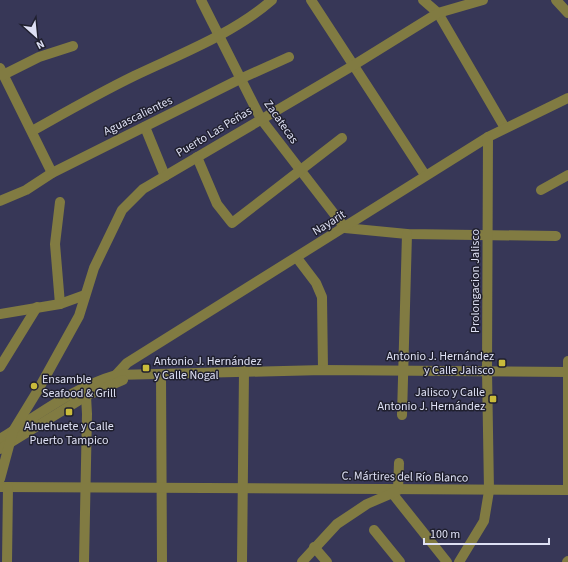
<svg xmlns="http://www.w3.org/2000/svg" width="568" height="562" font-family="'Source Sans 3',sans-serif">
<rect width="100%" height="100%" fill="#373757"/>
<g fill="none" stroke-linecap="round" stroke-linejoin="round">
<g stroke="#817b42" stroke-width="10">
<path d="M 201,0 L 261,119 L 345,228 L 407,234 L 556,236"/>
<path d="M 311,0 L 425,175"/>
<path d="M 423,0 L 438,13 L 505,128"/>
<path d="M 556,0 L 568,13"/>
<path d="M 0,68 L 52,173"/>
<path d="M 3,75 L 39,57 L 73,46"/>
<path d="M 145,127 L 165,176"/>
<path d="M 32,131 C 66,112 99,93 134,76 C 180,54 233,34 272,0"/>
<path d="M 197,157 L 217,204 L 232,223 L 342,138"/>
<path d="M 541,190 L 568,175"/>
<path d="M 0,201 L 26,190 L 52,173 L 240,79 L 289,57"/>
<path d="M 297,258 L 316,283 L 322,297 L 323,370"/>
<path d="M 60,304 L 55,244 L 60,202"/>
<path d="M 0,314 L 60,304 L 85,295"/>
<path d="M 0,367 L 37,307"/>
<path d="M 161,374 L 162,562"/>
<path d="M 117,382 L 116,375 L 127,363 L 488,137 L 568,98"/>
<path d="M 402,415 L 407,234"/>
<path d="M 0,439 C 37,416 74,387 116,375 L 323,370 L 568,372"/>
<path d="M 0,449 L 86,396 L 123,380"/>
<path d="M 0,479 L 13,431 L 38,390 L 79,316 L 94,268 L 122,210 L 143,189 L 354,65 L 438,13 L 483,0"/>
<path d="M 0,487 L 568,490"/>
<path d="M 398,490 L 399,463"/>
<path d="M 568,490 L 568,361"/>
<path d="M 392,493 L 447,562"/>
<path d="M 374,530 L 400,562"/>
<path d="M 314,547 L 327,562"/>
<path d="M 7,562 L 8,487"/>
<path d="M 84,562 L 87,414 L 86,396"/>
<path d="M 242,562 L 244,371"/>
<path d="M 302,562 L 337,524 L 367,504 L 395,492"/>
<path d="M 459,562 L 484,521 L 489,491 L 487,371 L 488,137"/>
<path d="M 567,562 L 568,561"/>
</g>
</g>
<g fill="#c9bb3b" stroke="#20202f" stroke-width="1.5">
<rect x="498" y="359" width="8" height="8" rx="2"/>
<rect x="142" y="364" width="8" height="8" rx="2"/>
<circle cx="34" cy="386" r="4"/>
<rect x="489" y="395" width="8" height="8" rx="2"/>
<rect x="65" y="408" width="8" height="8" rx="2"/>
</g>
<g text-anchor="middle" dominant-baseline="central" stroke-width="3" stroke-linejoin="round" paint-order="stroke">
<g font-size="12" fill="#dee0f4" stroke="#20202f">
<text transform="translate(138 116) rotate(-26)">Aguascalientes</text>
<text transform="translate(281 122) rotate(55)">Zacatecas</text>
<text transform="translate(214 132) rotate(-31)">Puerto Las Peñas</text>
<text transform="translate(329 223) rotate(-32)">Nayarit</text>
<text transform="translate(475 281) rotate(-90)">Prolongacion Jalisco</text>
<text transform="translate(405 477) rotate(1)">C. Mártires del Río Blanco</text>
</g>
<g font-size="12" fill="#dee0f4" stroke="#20202f" text-anchor="end">
<text x="494" y="356">Antonio J. Hernández<tspan x="494" dy="14">y Calle Jalisco</tspan></text>
<text x="154" y="361" text-anchor="start">Antonio J. Hernández<tspan x="154" dy="14">y Calle Nogal</tspan></text>
<text x="42" y="379" text-anchor="start">Ensamble<tspan x="42" dy="14">Seafood &amp; Grill</tspan></text>
<text x="485" y="392">Jalisco y Calle<tspan x="485" dy="14">Antonio J. Hernández</tspan></text>
<text x="69" y="426" text-anchor="middle">Ahuehuete y Calle<tspan x="69" dy="14">Puerto Tampico</tspan></text>
</g>
</g>
<g transform="translate(36 36) rotate(153)" stroke="#20202f" stroke-width="3" paint-order="stroke">
<path d="M0-3L7 15L0 10L-7 15Z" fill="#dee0f4"/>
<text y="-6" font-size="11" font-weight="bold" text-anchor="middle" fill="#dee0f4">N</text>
</g>
<path d="M424 538v6h125v-6" fill="none" stroke="#dee0f4" stroke-width="2"/>
<text x="430" y="538" font-size="12" fill="#dee0f4" stroke="#20202f" stroke-width="3" paint-order="stroke">100 m</text>
</svg>
